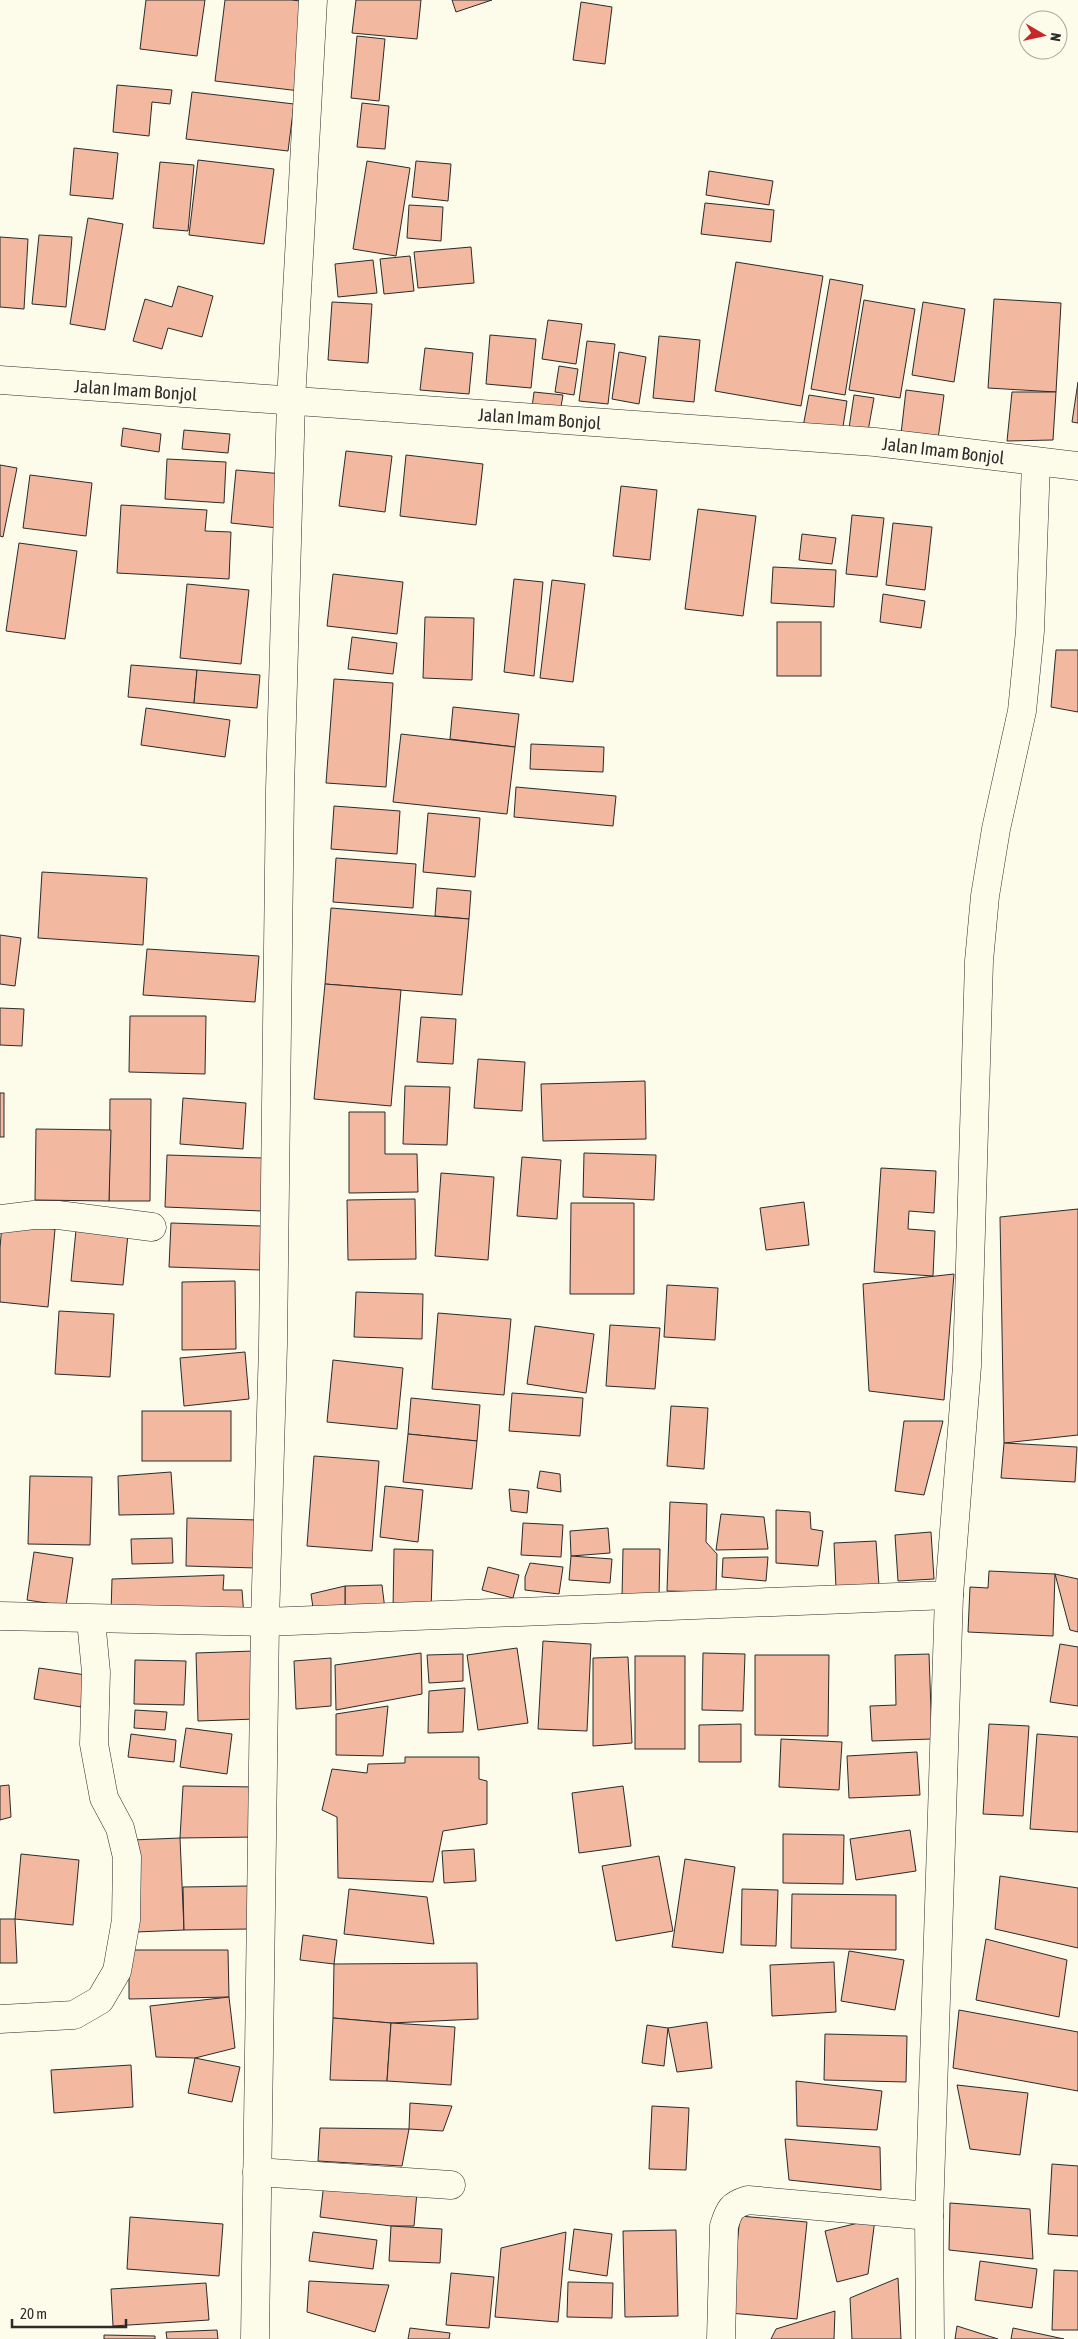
<svg xmlns="http://www.w3.org/2000/svg" width="1078" height="2339" font-family="'Asap Condensed',sans-serif">
<rect width="100%" height="100%" fill="#fdfbea"/>
<g fill="#f2b8a0" stroke="#2b2b2b">
<path d="M 146,0 L 205,0 L 197,56 L 140,49 Z"/>
<path d="M 225,0 L 291,0 L 311,2 L 300,91 L 215,81 Z"/>
<path d="M 356,0 L 421,0 L 417,39 L 352,33 Z"/>
<path d="M 452,0 L 492,0 L 456,12 Z"/>
<path d="M 581,2 L 612,7 L 605,64 L 573,60 Z"/>
<path d="M 357,36 L 385,39 L 379,101 L 351,98 Z"/>
<path d="M 117,85 L 172,90 L 170,104 L 152,102 L 149,136 L 113,132 Z"/>
<path d="M 192,92 L 294,104 L 288,151 L 186,139 Z"/>
<path d="M 362,103 L 389,106 L 385,149 L 357,147 Z"/>
<path d="M 74,148 L 118,153 L 113,199 L 70,195 Z"/>
<path d="M 198,160 L 274,169 L 264,244 L 189,235 Z"/>
<path d="M 367,161 L 410,168 L 396,256 L 353,249 Z"/>
<path d="M 416,161 L 451,164 L 448,201 L 412,197 Z"/>
<path d="M 160,162 L 194,165 L 188,231 L 153,228 Z"/>
<path d="M 709,171 L 773,181 L 769,205 L 706,195 Z"/>
<path d="M 705,203 L 774,210 L 771,242 L 701,234 Z"/>
<path d="M 409,205 L 443,207 L 441,241 L 407,238 Z"/>
<path d="M 88,218 L 123,224 L 105,330 L 70,324 Z"/>
<path d="M 39,235 L 72,237 L 66,307 L 32,304 Z"/>
<path d="M 0,237 L 28,239 L 24,309 L 0,307 Z"/>
<path d="M 471,247 L 474,283 L 418,288 L 414,252 Z"/>
<path d="M 410,256 L 414,291 L 384,294 L 380,259 Z"/>
<path d="M 373,260 L 377,293 L 338,297 L 335,264 Z"/>
<path d="M 736,262 L 823,276 L 801,406 L 715,391 Z"/>
<path d="M 830,279 L 863,285 L 845,395 L 811,389 Z"/>
<path d="M 178,286 L 213,296 L 202,337 L 168,328 L 162,349 L 133,341 L 145,299 L 172,307 Z"/>
<path d="M 994,299 L 1061,303 L 1056,392 L 988,388 Z"/>
<path d="M 864,300 L 915,309 L 900,398 L 849,390 Z"/>
<path d="M 332,302 L 372,304 L 368,363 L 328,360 Z"/>
<path d="M 923,302 L 965,309 L 954,382 L 912,375 Z"/>
<path d="M 548,320 L 582,324 L 576,364 L 542,359 Z"/>
<path d="M 490,335 L 536,339 L 531,388 L 486,384 Z"/>
<path d="M 659,336 L 700,340 L 694,402 L 653,398 Z"/>
<path d="M 587,341 L 615,344 L 608,404 L 579,401 Z"/>
<path d="M 425,348 L 473,353 L 469,394 L 420,390 Z"/>
<path d="M 619,352 L 646,357 L 639,404 L 612,399 Z"/>
<path d="M 559,366 L 578,369 L 574,395 L 555,392 Z"/>
<path d="M 1078,382 L 1078,423 L 1072,422 Z"/>
<path d="M 906,390 L 944,395 L 938,439 L 901,434 Z"/>
<path d="M 534,392 L 563,395 L 559,418 L 531,415 Z"/>
<path d="M 1012,392 L 1056,392 L 1053,440 L 1007,441 Z"/>
<path d="M 809,395 L 847,401 L 842,433 L 803,427 Z"/>
<path d="M 854,395 L 874,398 L 868,431 L 849,428 Z"/>
<path d="M 123,428 L 161,434 L 159,452 L 121,446 Z"/>
<path d="M 184,430 L 230,434 L 228,453 L 182,449 Z"/>
<path d="M 346,451 L 392,456 L 385,512 L 339,506 Z"/>
<path d="M 406,455 L 483,464 L 476,525 L 400,516 Z"/>
<path d="M 167,459 L 226,462 L 224,503 L 165,499 Z"/>
<path d="M 0,465 L 17,468 L 3,537 L 0,536 Z"/>
<path d="M 236,470 L 284,474 L 278,528 L 231,523 Z"/>
<path d="M 30,475 L 92,483 L 86,536 L 23,528 Z"/>
<path d="M 621,486 L 657,490 L 650,560 L 613,556 Z"/>
<path d="M 121,505 L 207,510 L 205,531 L 231,532 L 229,579 L 117,573 Z"/>
<path d="M 698,509 L 756,516 L 743,616 L 685,609 Z"/>
<path d="M 852,515 L 884,518 L 877,577 L 846,574 Z"/>
<path d="M 893,523 L 932,527 L 925,590 L 886,585 Z"/>
<path d="M 802,534 L 836,538 L 832,564 L 799,560 Z"/>
<path d="M 19,543 L 77,551 L 65,639 L 6,631 Z"/>
<path d="M 773,567 L 836,570 L 834,607 L 771,603 Z"/>
<path d="M 333,574 L 403,582 L 397,634 L 327,626 Z"/>
<path d="M 514,579 L 543,582 L 534,676 L 504,672 Z"/>
<path d="M 552,580 L 585,584 L 573,682 L 540,678 Z"/>
<path d="M 187,584 L 249,590 L 241,664 L 180,658 Z"/>
<path d="M 883,594 L 925,601 L 921,628 L 880,622 Z"/>
<path d="M 425,617 L 474,618 L 472,680 L 423,678 Z"/>
<rect x="777" y="622" width="44" height="54"/>
<path d="M 352,637 L 397,643 L 393,674 L 348,669 Z"/>
<path d="M 1056,650 L 1078,650 L 1078,712 L 1051,707 Z"/>
<path d="M 131,665 L 197,670 L 194,703 L 128,697 Z"/>
<path d="M 197,670 L 260,675 L 257,708 L 194,703 Z"/>
<path d="M 334,679 L 393,683 L 386,787 L 326,783 Z"/>
<path d="M 453,707 L 519,714 L 515,747 L 450,739 Z"/>
<path d="M 146,708 L 230,720 L 225,757 L 141,745 Z"/>
<path d="M 401,734 L 515,747 L 507,814 L 393,802 Z"/>
<path d="M 531,744 L 604,747 L 603,772 L 530,769 Z"/>
<path d="M 516,787 L 616,796 L 613,826 L 514,817 Z"/>
<path d="M 334,806 L 400,811 L 397,854 L 331,849 Z"/>
<path d="M 428,813 L 480,818 L 475,877 L 423,872 Z"/>
<path d="M 336,858 L 416,864 L 413,908 L 333,902 Z"/>
<path d="M 42,872 L 147,878 L 143,945 L 38,938 Z"/>
<path d="M 437,888 L 471,891 L 469,919 L 435,916 Z"/>
<path d="M 331,908 L 469,919 L 462,995 L 325,984 Z"/>
<path d="M 0,935 L 21,938 L 15,986 L 0,984 Z"/>
<path d="M 147,949 L 259,956 L 255,1002 L 143,995 Z"/>
<path d="M 325,984 L 401,990 L 391,1106 L 314,1099 Z"/>
<path d="M 0,1008 L 24,1009 L 22,1046 L 0,1045 Z"/>
<path d="M 130,1016 L 206,1016 L 205,1074 L 129,1072 Z"/>
<path d="M 421,1017 L 456,1019 L 453,1064 L 417,1062 Z"/>
<path d="M 478,1059 L 525,1062 L 522,1111 L 474,1108 Z"/>
<path d="M 645,1081 L 646,1139 L 543,1141 L 541,1084 Z"/>
<path d="M 405,1086 L 450,1087 L 447,1145 L 403,1144 Z"/>
<rect x="0" y="1093" width="4" height="44"/>
<path d="M 183,1098 L 246,1103 L 243,1149 L 180,1144 Z"/>
<path d="M 110,1099 L 151,1099 L 150,1201 L 109,1201 Z"/>
<path d="M 349,1112 L 385,1112 L 385,1154 L 417,1154 L 418,1192 L 349,1193 Z"/>
<path d="M 36,1129 L 111,1130 L 109,1201 L 35,1200 Z"/>
<path d="M 584,1153 L 656,1155 L 654,1200 L 583,1197 Z"/>
<path d="M 167,1155 L 263,1158 L 262,1211 L 165,1207 Z"/>
<path d="M 522,1157 L 561,1160 L 557,1219 L 517,1216 Z"/>
<path d="M 881,1168 L 936,1171 L 934,1213 L 909,1211 L 908,1229 L 935,1231 L 933,1276 L 874,1272 Z"/>
<path d="M 441,1173 L 494,1177 L 488,1260 L 435,1256 Z"/>
<path d="M 415,1199 L 416,1259 L 348,1260 L 347,1200 Z"/>
<path d="M 804,1202 L 809,1245 L 766,1250 L 760,1208 Z"/>
<path d="M 571,1203 L 634,1203 L 634,1294 L 570,1294 Z"/>
<path d="M 1078,1209 L 1078,1435 L 1004,1443 L 1000,1217 Z"/>
<path d="M 171,1223 L 261,1226 L 260,1270 L 169,1267 Z"/>
<path d="M 2,1224 L 55,1229 L 48,1307 L 0,1302 L 0,1248 Z"/>
<path d="M 76,1230 L 128,1234 L 123,1285 L 71,1281 Z"/>
<path d="M 954,1274 L 944,1400 L 869,1391 L 863,1284 Z"/>
<path d="M 235,1281 L 236,1349 L 182,1350 L 182,1282 Z"/>
<path d="M 667,1285 L 718,1288 L 715,1340 L 664,1337 Z"/>
<path d="M 356,1292 L 423,1294 L 422,1339 L 354,1337 Z"/>
<path d="M 59,1311 L 114,1314 L 110,1377 L 55,1374 Z"/>
<path d="M 438,1313 L 511,1319 L 504,1395 L 432,1389 Z"/>
<path d="M 610,1325 L 660,1328 L 655,1389 L 606,1386 Z"/>
<path d="M 535,1326 L 594,1334 L 586,1393 L 527,1384 Z"/>
<path d="M 245,1352 L 249,1399 L 184,1406 L 180,1358 Z"/>
<path d="M 333,1360 L 403,1368 L 397,1429 L 327,1422 Z"/>
<path d="M 512,1393 L 583,1398 L 580,1436 L 509,1431 Z"/>
<path d="M 411,1398 L 480,1405 L 477,1441 L 408,1434 Z"/>
<path d="M 671,1406 L 708,1408 L 704,1469 L 667,1466 Z"/>
<rect x="142" y="1411" width="89" height="50"/>
<path d="M 904,1421 L 943,1421 L 924,1495 L 895,1491 Z"/>
<path d="M 408,1434 L 477,1441 L 472,1489 L 403,1482 Z"/>
<path d="M 1004,1443 L 1077,1447 L 1075,1482 L 1001,1478 Z"/>
<path d="M 314,1456 L 379,1461 L 372,1551 L 307,1546 Z"/>
<path d="M 540,1471 L 560,1474 L 561,1492 L 537,1488 Z"/>
<path d="M 171,1472 L 174,1514 L 119,1515 L 118,1476 Z"/>
<path d="M 30,1476 L 92,1477 L 90,1545 L 28,1544 Z"/>
<path d="M 385,1486 L 423,1490 L 418,1542 L 380,1537 Z"/>
<path d="M 509,1489 L 529,1491 L 527,1513 L 511,1511 Z"/>
<path d="M 670,1502 L 707,1504 L 706,1542 L 717,1554 L 716,1592 L 667,1591 Z"/>
<path d="M 776,1510 L 810,1512 L 811,1529 L 823,1531 L 818,1566 L 776,1563 Z"/>
<path d="M 721,1514 L 764,1517 L 768,1549 L 716,1550 Z"/>
<path d="M 187,1518 L 258,1520 L 257,1568 L 186,1566 Z"/>
<path d="M 523,1523 L 563,1525 L 561,1557 L 521,1555 Z"/>
<path d="M 608,1528 L 610,1553 L 571,1556 L 570,1531 Z"/>
<path d="M 931,1532 L 934,1579 L 898,1581 L 895,1535 Z"/>
<path d="M 172,1538 L 173,1563 L 132,1564 L 131,1539 Z"/>
<path d="M 876,1541 L 879,1586 L 836,1588 L 834,1543 Z"/>
<path d="M 394,1549 L 433,1550 L 431,1610 L 393,1609 Z"/>
<path d="M 623,1549 L 660,1549 L 659,1598 L 622,1598 Z"/>
<path d="M 34,1552 L 73,1558 L 66,1606 L 27,1600 Z"/>
<path d="M 571,1556 L 612,1559 L 610,1583 L 569,1580 Z"/>
<path d="M 768,1557 L 766,1581 L 722,1577 L 723,1558 Z"/>
<path d="M 530,1563 L 563,1567 L 559,1594 L 525,1590 L 525,1577 Z"/>
<path d="M 488,1567 L 519,1575 L 513,1598 L 482,1590 Z"/>
<path d="M 989,1571 L 1055,1574 L 1053,1636 L 968,1632 L 970,1587 L 988,1588 Z"/>
<path d="M 1055,1574 L 1078,1579 L 1078,1632 L 1070,1630 Z"/>
<path d="M 224,1575 L 223,1590 L 242,1590 L 244,1616 L 111,1613 L 112,1579 Z"/>
<path d="M 382,1585 L 386,1618 L 345,1608 L 345,1586 Z"/>
<path d="M 345,1586 L 345,1608 L 315,1621 L 311,1594 Z"/>
<path d="M 543,1641 L 591,1644 L 587,1731 L 538,1729 Z"/>
<path d="M 1060,1644 L 1078,1647 L 1078,1706 L 1050,1702 Z"/>
<path d="M 517,1648 L 528,1723 L 478,1730 L 467,1655 Z"/>
<path d="M 254,1651 L 256,1719 L 198,1721 L 196,1653 Z"/>
<path d="M 421,1653 L 422,1694 L 336,1710 L 335,1665 Z"/>
<path d="M 703,1653 L 745,1654 L 743,1711 L 702,1710 Z"/>
<path d="M 463,1654 L 463,1681 L 429,1683 L 427,1655 Z"/>
<path d="M 929,1654 L 932,1739 L 872,1741 L 870,1706 L 896,1705 L 895,1655 Z"/>
<path d="M 755,1655 L 829,1655 L 828,1736 L 755,1735 Z"/>
<rect x="635" y="1656" width="50" height="93"/>
<path d="M 628,1657 L 632,1743 L 593,1746 L 593,1658 Z"/>
<path d="M 331,1658 L 331,1706 L 296,1709 L 294,1661 Z"/>
<path d="M 135,1660 L 186,1661 L 184,1705 L 134,1704 Z"/>
<path d="M 39,1668 L 86,1675 L 81,1707 L 34,1699 Z"/>
<path d="M 465,1688 L 463,1732 L 428,1733 L 429,1691 Z"/>
<path d="M 388,1706 L 383,1756 L 336,1755 L 336,1714 Z"/>
<path d="M 135,1710 L 167,1712 L 165,1730 L 134,1728 Z"/>
<path d="M 741,1724 L 741,1762 L 699,1762 L 699,1725 Z"/>
<path d="M 989,1724 L 1029,1726 L 1023,1816 L 983,1814 Z"/>
<path d="M 186,1728 L 232,1734 L 227,1774 L 180,1767 Z"/>
<path d="M 131,1734 L 176,1740 L 174,1762 L 128,1757 Z"/>
<path d="M 1037,1734 L 1078,1737 L 1078,1832 L 1030,1829 Z"/>
<path d="M 781,1739 L 842,1742 L 839,1790 L 779,1787 Z"/>
<path d="M 917,1752 L 920,1795 L 849,1798 L 847,1756 Z"/>
<path d="M 405,1757 L 479,1757 L 479,1779 L 487,1781 L 487,1824 L 443,1831 L 433,1882 L 338,1878 L 337,1817 L 322,1810 L 332,1769 L 367,1773 L 368,1764 L 405,1763 Z"/>
<path d="M 9,1785 L 11,1817 L 0,1820 L 0,1786 Z"/>
<path d="M 183,1786 L 258,1787 L 258,1837 L 180,1838 Z"/>
<path d="M 623,1786 L 631,1846 L 579,1853 L 572,1793 Z"/>
<path d="M 910,1830 L 916,1871 L 856,1880 L 850,1839 Z"/>
<path d="M 783,1834 L 844,1835 L 843,1884 L 783,1883 Z"/>
<path d="M 180,1838 L 184,1930 L 136,1932 L 132,1840 Z"/>
<path d="M 474,1849 L 476,1881 L 444,1883 L 442,1851 Z"/>
<path d="M 21,1854 L 79,1860 L 73,1925 L 15,1919 Z"/>
<path d="M 659,1856 L 673,1931 L 616,1941 L 602,1866 Z"/>
<path d="M 685,1859 L 735,1867 L 723,1953 L 672,1947 Z"/>
<path d="M 1000,1876 L 1078,1888 L 1078,1948 L 995,1929 Z"/>
<path d="M 249,1886 L 248,1929 L 184,1930 L 183,1887 Z"/>
<path d="M 349,1889 L 427,1897 L 434,1944 L 344,1934 Z"/>
<path d="M 742,1889 L 778,1890 L 776,1946 L 741,1945 Z"/>
<path d="M 792,1894 L 896,1895 L 896,1950 L 791,1948 Z"/>
<path d="M 0,1919 L 15,1919 L 17,1963 L 0,1963 Z"/>
<path d="M 303,1935 L 337,1940 L 334,1964 L 300,1960 Z"/>
<path d="M 986,1939 L 1067,1960 L 1059,2017 L 976,2000 Z"/>
<path d="M 129,1950 L 228,1950 L 229,1997 L 129,1999 Z"/>
<path d="M 849,1951 L 904,1960 L 895,2010 L 841,2001 Z"/>
<path d="M 834,1962 L 836,2012 L 772,2016 L 770,1965 Z"/>
<path d="M 477,1963 L 478,2019 L 391,2023 L 333,2018 L 334,1964 Z"/>
<path d="M 229,1997 L 235,2048 L 195,2058 L 156,2057 L 150,2006 Z"/>
<path d="M 959,2010 L 1078,2032 L 1078,2091 L 953,2068 Z"/>
<path d="M 333,2018 L 391,2023 L 387,2081 L 330,2080 Z"/>
<path d="M 707,2022 L 712,2068 L 677,2072 L 668,2028 Z"/>
<path d="M 391,2023 L 455,2027 L 451,2085 L 387,2081 Z"/>
<path d="M 647,2025 L 668,2028 L 664,2066 L 642,2063 Z"/>
<path d="M 825,2034 L 907,2036 L 906,2082 L 824,2080 Z"/>
<path d="M 195,2058 L 240,2067 L 232,2102 L 188,2093 Z"/>
<path d="M 131,2065 L 133,2107 L 54,2113 L 51,2070 Z"/>
<path d="M 796,2081 L 882,2091 L 877,2130 L 797,2126 Z"/>
<path d="M 957,2085 L 1028,2093 L 1020,2155 L 970,2149 Z"/>
<path d="M 410,2103 L 452,2106 L 443,2131 L 409,2129 Z"/>
<path d="M 652,2106 L 689,2108 L 686,2170 L 649,2169 Z"/>
<path d="M 320,2128 L 409,2129 L 402,2166 L 318,2161 Z"/>
<path d="M 785,2139 L 880,2147 L 881,2190 L 789,2180 Z"/>
<path d="M 1052,2164 L 1078,2166 L 1078,2236 L 1048,2234 Z"/>
<path d="M 324,2183 L 417,2192 L 414,2226 L 391,2226 L 320,2217 Z"/>
<path d="M 950,2203 L 1030,2209 L 1033,2259 L 949,2250 Z"/>
<path d="M 740,2216 L 807,2222 L 797,2319 L 730,2313 Z"/>
<path d="M 130,2217 L 223,2224 L 219,2276 L 127,2269 Z"/>
<path d="M 875,2219 L 868,2274 L 837,2282 L 825,2231 Z"/>
<path d="M 391,2226 L 442,2229 L 440,2263 L 389,2261 Z"/>
<path d="M 574,2229 L 612,2234 L 607,2276 L 569,2270 Z"/>
<path d="M 676,2230 L 678,2316 L 625,2317 L 623,2231 Z"/>
<path d="M 313,2232 L 377,2240 L 373,2269 L 309,2261 Z"/>
<path d="M 566,2232 L 558,2322 L 495,2317 L 501,2248 Z"/>
<path d="M 980,2261 L 1037,2269 L 1032,2308 L 975,2300 Z"/>
<path d="M 1054,2270 L 1078,2271 L 1078,2330 L 1052,2330 Z"/>
<path d="M 451,2273 L 494,2277 L 489,2328 L 446,2325 Z"/>
<path d="M 898,2278 L 901,2339 L 852,2339 L 850,2298 Z"/>
<path d="M 309,2281 L 389,2285 L 375,2332 L 307,2312 Z"/>
<path d="M 568,2282 L 613,2283 L 612,2318 L 567,2317 Z"/>
<path d="M 206,2283 L 209,2320 L 113,2326 L 111,2289 Z"/>
<path d="M 835,2311 L 834,2339 L 771,2339 L 776,2329 Z"/>
<path d="M 957,2326 L 998,2339 L 955,2339 Z"/>
<path d="M 410,2328 L 450,2333 L 449,2339 L 408,2339 Z"/>
<path d="M 1013,2328 L 1064,2339 L 1011,2339 Z"/>
<path d="M 217,2330 L 218,2339 L 167,2339 L 166,2332 Z"/>
<path d="M 104,2335 L 155,2336 L 155,2339 L 104,2339 Z"/>
</g>
<g fill="none" stroke-linecap="round" stroke-linejoin="round">
<g stroke="#2b2b2b" stroke-width="29">
<g id="minor">
<path d="M 291,401 L 313,0"/>
<path d="M 0,1219 L 34,1215 L 58,1215 L 152,1227"/>
<path d="M 0,1616 L 265,1622 L 949,1595"/>
<path d="M 0,2019 L 74,2015 L 100,2000 L 117,1971 L 126,1920 L 127,1857 L 120,1828 L 104,1798 L 94,1744 L 96,1672 L 91,1620"/>
<path d="M 257,2172 L 451,2185"/>
<path d="M 721,2339 L 724,2226 C 729,2210 731,2205 748,2200 L 929,2216"/>
<path d="M 930,2339 L 929,2216 L 949,1595 L 967,1366 L 979,961 L 985,896 L 996,829 L 1022,711 L 1030,631 L 1036,462"/>
</g>
</g>
<g stroke="#2b2b2b" stroke-width="29">
<path id="tertiary" d="M 255,2339 L 265,1622 L 273,1345 L 280,789 L 291,401"/>
</g>
<g stroke="#2b2b2b" stroke-width="29">
<g id="secondary">
<path id="s1" d="M 0,380 L 875,442 L 1078,466"/>
</g>
</g>
<use href="#minor" stroke="#fdfbea" stroke-width="28"/>
<use href="#tertiary" stroke="#fdfbea" stroke-width="28"/>
<use href="#secondary" stroke="#fdfbea" stroke-width="28"/>
</g>
<g text-anchor="middle" dominant-baseline="central" stroke-width="4" stroke-linejoin="round" paint-order="stroke">
<g font-size="18" fill="#2b2b2b" stroke="#fdfbea">
<text stroke="none"><textPath href="#s1" startOffset="136">Jalan Imam Bonjol</textPath></text>
<text stroke="none"><textPath href="#s1" startOffset="541">Jalan Imam Bonjol</textPath></text>
<text stroke="none"><textPath href="#s1" startOffset="946">Jalan Imam Bonjol</textPath></text>
</g>
</g>
<g transform="translate(1043 35) rotate(99)"><circle r="24" fill="#fdfbea" stroke="#a9a89e"/>
<path d="M0-4L9 19L0 12L-9 19Z" fill="#c62828"/>
<text y="-8" font-size="14" font-weight="bold" text-anchor="middle" fill="#2b2b2b">N</text>
</g>
<path d="M12 2319v8h114v-8" fill="none" stroke="#2b2b2b" stroke-width="2.5"/>
<text x="20" y="2319" font-size="15" fill="#2b2b2b" stroke="#fdfbea" stroke-width="4" paint-order="stroke">20 m</text>
</svg>
